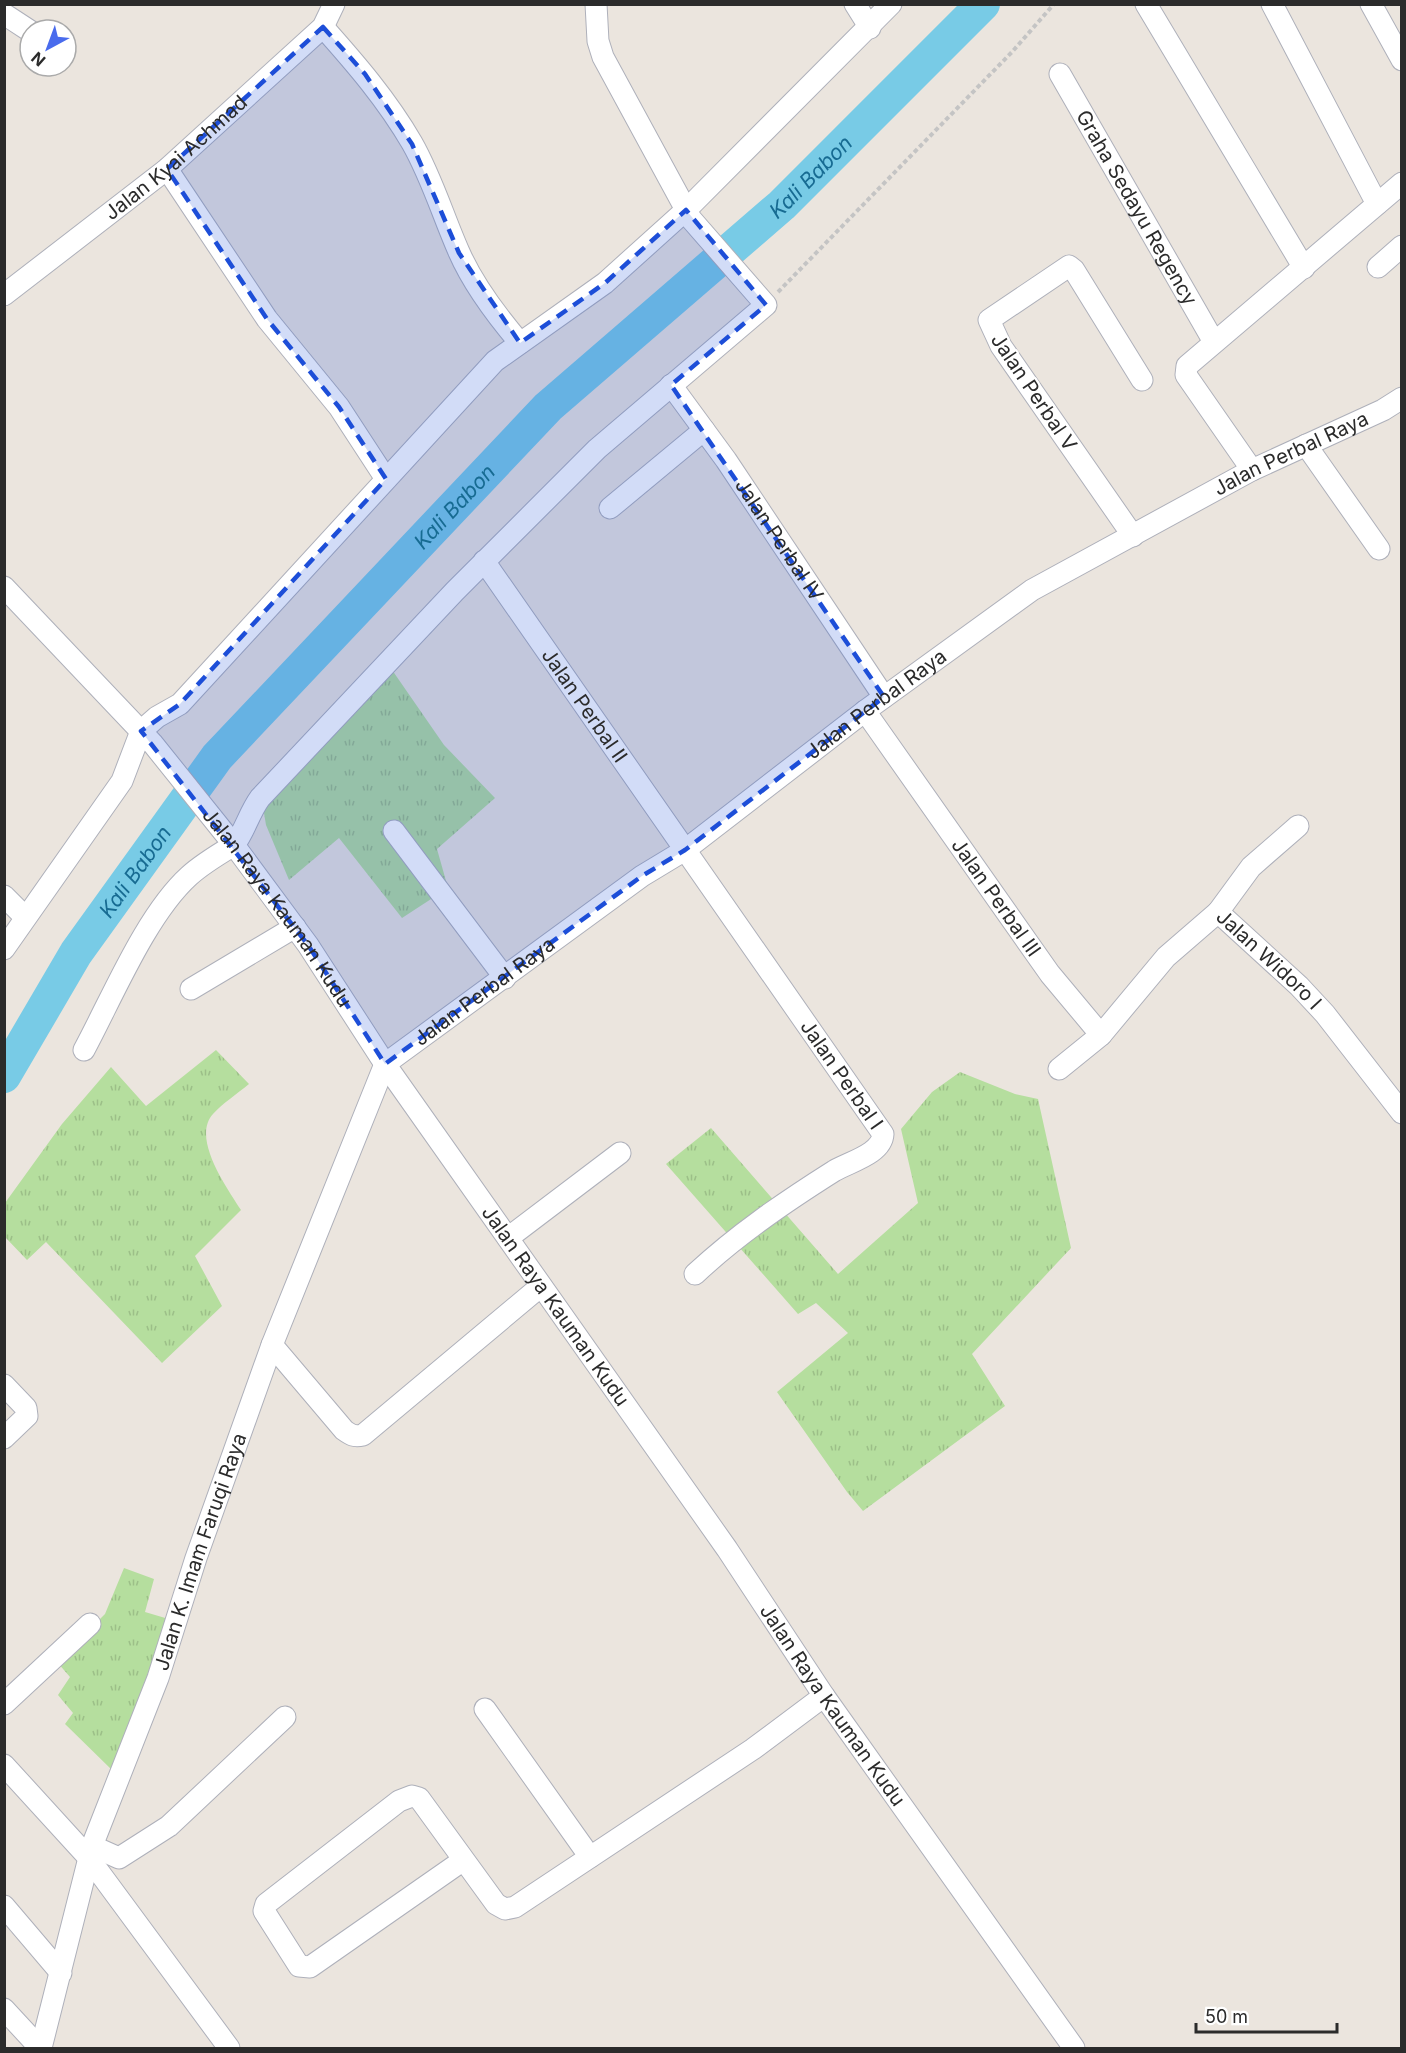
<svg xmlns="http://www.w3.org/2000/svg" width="1406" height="2053" font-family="Inter,sans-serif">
<defs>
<pattern id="grass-tufts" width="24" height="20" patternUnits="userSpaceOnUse" patternTransform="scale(1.5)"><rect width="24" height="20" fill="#b5de9e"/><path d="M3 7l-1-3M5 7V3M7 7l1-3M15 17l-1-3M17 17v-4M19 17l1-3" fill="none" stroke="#9cbf88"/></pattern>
</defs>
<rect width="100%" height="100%" fill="#ebe5de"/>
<g fill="url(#grass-tufts)">
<path d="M 381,654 L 444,745 L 495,798 L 437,849 L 448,888 L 402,918 L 339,838 L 289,880 L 266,825 L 260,789 Z"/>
<path d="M 216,1050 L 249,1084 C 237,1094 223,1103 213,1114 C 191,1138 227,1188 241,1210 L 195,1256 L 222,1306 L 162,1363 L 46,1242 L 27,1260 L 5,1237 L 5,1203 L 62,1124 L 111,1067 L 146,1106 Z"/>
<path d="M 960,1072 L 1015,1094 L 1038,1099 L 1071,1248 L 972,1354 L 1005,1406 L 863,1511 L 847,1492 L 777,1392 L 848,1333 L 816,1303 L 798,1314 L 666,1164 L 711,1128 L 838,1274 L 918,1203 L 901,1129 L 932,1092 Z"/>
<path d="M 124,1568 L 154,1579 L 145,1612 L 172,1620 L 113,1771 L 65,1724 L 73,1713 L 58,1695 L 70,1677 L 57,1662 L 105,1614 Z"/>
</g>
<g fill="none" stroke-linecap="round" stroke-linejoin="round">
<path stroke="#78cbe6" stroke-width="34" id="s1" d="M 4,1076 L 76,953 L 217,757 L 548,407 L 782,205 L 983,4"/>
<g stroke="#aeb0ba" stroke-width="23">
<g id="minor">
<path d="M 855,4 L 870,28"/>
<path d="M 1146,4 L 1304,268"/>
<path d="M 1272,4 L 1377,204"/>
<path d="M 1371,4 L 1402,60"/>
<path d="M 4,14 L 30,31"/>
<path d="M 323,27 C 356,64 387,100 412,143 C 432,178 443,216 459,252 C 473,284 497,316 520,343"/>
<path id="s2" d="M 1060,74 L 1214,342"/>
<path d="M 167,169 L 267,319 L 339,407 L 386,479"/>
<path d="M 1378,267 L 1402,246"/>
<path id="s3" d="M 4,295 L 167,169 L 323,27 L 334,4"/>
<path id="s4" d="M 671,385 L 726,460 L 884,697"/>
<path d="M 1306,445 L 1379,549"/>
<path d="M 1252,470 L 1186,375 L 1187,366 L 1402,183"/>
<path d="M 610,508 L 704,430"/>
<path d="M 1133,536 L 1001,346 L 989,320 L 1069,266 L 1074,270 L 1142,380"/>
<path id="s5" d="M 484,561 L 883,1134 C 882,1154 849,1162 834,1171 C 785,1202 738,1234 695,1274"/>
<path id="s6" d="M 4,587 L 153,744 L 234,845 L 308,945 L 385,1064 L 727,1549 L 824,1696 L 1074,2048"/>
<path id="s7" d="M 865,711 L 1050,974 L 1101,1035 L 1059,1069"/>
<path d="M 394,831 L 505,978"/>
<path d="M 4,896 L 25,917"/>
<path d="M 1218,912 L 1251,867 L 1298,826"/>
<path d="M 4,949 L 122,781 L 141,731 L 157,717 L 180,704 L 495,361 L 605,283 L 686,210 L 891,4"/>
<path d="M 191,989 L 295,927"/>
<path id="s8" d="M 1101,1035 L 1166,957 L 1218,912 L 1299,986 L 1325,1014 L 1402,1113"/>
<path d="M 84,1050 C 112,998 146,915 189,876 C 202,864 219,854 234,845 C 245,831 249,813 260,798 L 455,591 L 597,449 L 766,305 L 691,219 L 603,57 L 598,41 L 596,4"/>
<path d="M 508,1238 L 620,1153"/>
<path d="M 272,1345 L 344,1430 C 351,1435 354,1437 363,1435 L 541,1286"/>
<path d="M 4,1385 L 26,1408 L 27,1416 L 4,1438"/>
<path d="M 4,1704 L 90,1624"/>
<path d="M 485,1709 L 590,1857"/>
<path d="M 4,1765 L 88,1857 L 229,2048"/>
<path d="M 92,1846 L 119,1858 L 169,1826 L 285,1717"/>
<path d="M 462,1861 L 310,1967 L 299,1966 L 264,1911 L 266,1904 L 399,1801 L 412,1796 L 419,1798 L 496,1904 L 505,1909 L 515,1907 L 753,1749 L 824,1696"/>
<path d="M 4,1906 L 61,1973"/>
<path d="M 4,2009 L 40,2048"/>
<path id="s9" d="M 41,2048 L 92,1846 L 158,1678 L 196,1558 L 272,1345 L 385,1064 L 642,876 L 685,850 L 865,711 L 1032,590 L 1252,470 L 1383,410 L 1402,398"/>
</g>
</g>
<path stroke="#c4c4c4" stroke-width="4" stroke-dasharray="4.5 3" stroke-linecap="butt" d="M 778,292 L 1012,52 L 1054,4"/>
<use href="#minor" stroke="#fff" stroke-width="21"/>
</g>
<path fill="#1d4ed8" fill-opacity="0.2" stroke="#1d4ed8" stroke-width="4.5" stroke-dasharray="12 8" stroke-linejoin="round" d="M 323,27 L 365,74 L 412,144 L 459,253 L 520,343 L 605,283 L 686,210 L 766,305 L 671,385 L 884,697 L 685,850 L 642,876 L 385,1064 L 308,945 L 141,731 L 180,704 L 386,479 L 339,407 L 267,319 L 167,169 Z"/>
<g text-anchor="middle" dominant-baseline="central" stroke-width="4.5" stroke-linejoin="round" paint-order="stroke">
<g font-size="20" fill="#2b2b2b" stroke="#fff">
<text stroke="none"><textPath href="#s3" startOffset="220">Jalan Kyai Achmad</textPath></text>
<text stroke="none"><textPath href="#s2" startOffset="154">Graha Sedayu Regency</textPath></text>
<text transform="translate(1034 392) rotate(56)">Jalan Perbal V</text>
<text stroke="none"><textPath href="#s9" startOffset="2139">Jalan Perbal Raya</textPath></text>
<text stroke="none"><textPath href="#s4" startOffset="189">Jalan Perbal IV</textPath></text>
<text stroke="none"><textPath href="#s9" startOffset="1653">Jalan Perbal Raya</textPath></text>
<text stroke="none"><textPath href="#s5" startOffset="176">Jalan Perbal II</textPath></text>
<text stroke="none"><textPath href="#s7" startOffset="228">Jalan Perbal III</textPath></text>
<text stroke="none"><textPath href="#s6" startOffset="422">Jalan Raya Kauman Kudu</textPath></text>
<text stroke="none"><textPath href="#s8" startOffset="240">Jalan Widoro I</textPath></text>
<text stroke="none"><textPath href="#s9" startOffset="1167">Jalan Perbal Raya</textPath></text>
<text stroke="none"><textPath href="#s5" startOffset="626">Jalan Perbal I</textPath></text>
<text stroke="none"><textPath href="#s6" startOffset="908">Jalan Raya Kauman Kudu</textPath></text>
<text stroke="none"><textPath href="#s9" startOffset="522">Jalan K. Imam Faruqi Raya</textPath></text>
<text stroke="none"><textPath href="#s6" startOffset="1394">Jalan Raya Kauman Kudu</textPath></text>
</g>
<g font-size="21" font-style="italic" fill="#176b92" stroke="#fff">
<text stroke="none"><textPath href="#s1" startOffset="1215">Kali Babon</textPath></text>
<text stroke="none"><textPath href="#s1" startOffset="729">Kali Babon</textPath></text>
<text stroke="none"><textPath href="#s1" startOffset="243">Kali Babon</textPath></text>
</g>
</g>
<rect width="1406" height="2053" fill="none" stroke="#2b2b2b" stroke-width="12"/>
<g transform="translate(48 48) rotate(221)"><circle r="28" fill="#ffffff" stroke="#aaaaaa" stroke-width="1.5"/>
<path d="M0-4.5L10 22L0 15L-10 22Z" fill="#496bed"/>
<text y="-9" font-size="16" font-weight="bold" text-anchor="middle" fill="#2b2b2b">N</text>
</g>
<path d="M1196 2023v9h141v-9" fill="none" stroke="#2b2b2b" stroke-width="3"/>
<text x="1205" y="2023" font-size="18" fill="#2b2b2b" stroke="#ffffff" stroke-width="4.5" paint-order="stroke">50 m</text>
</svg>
